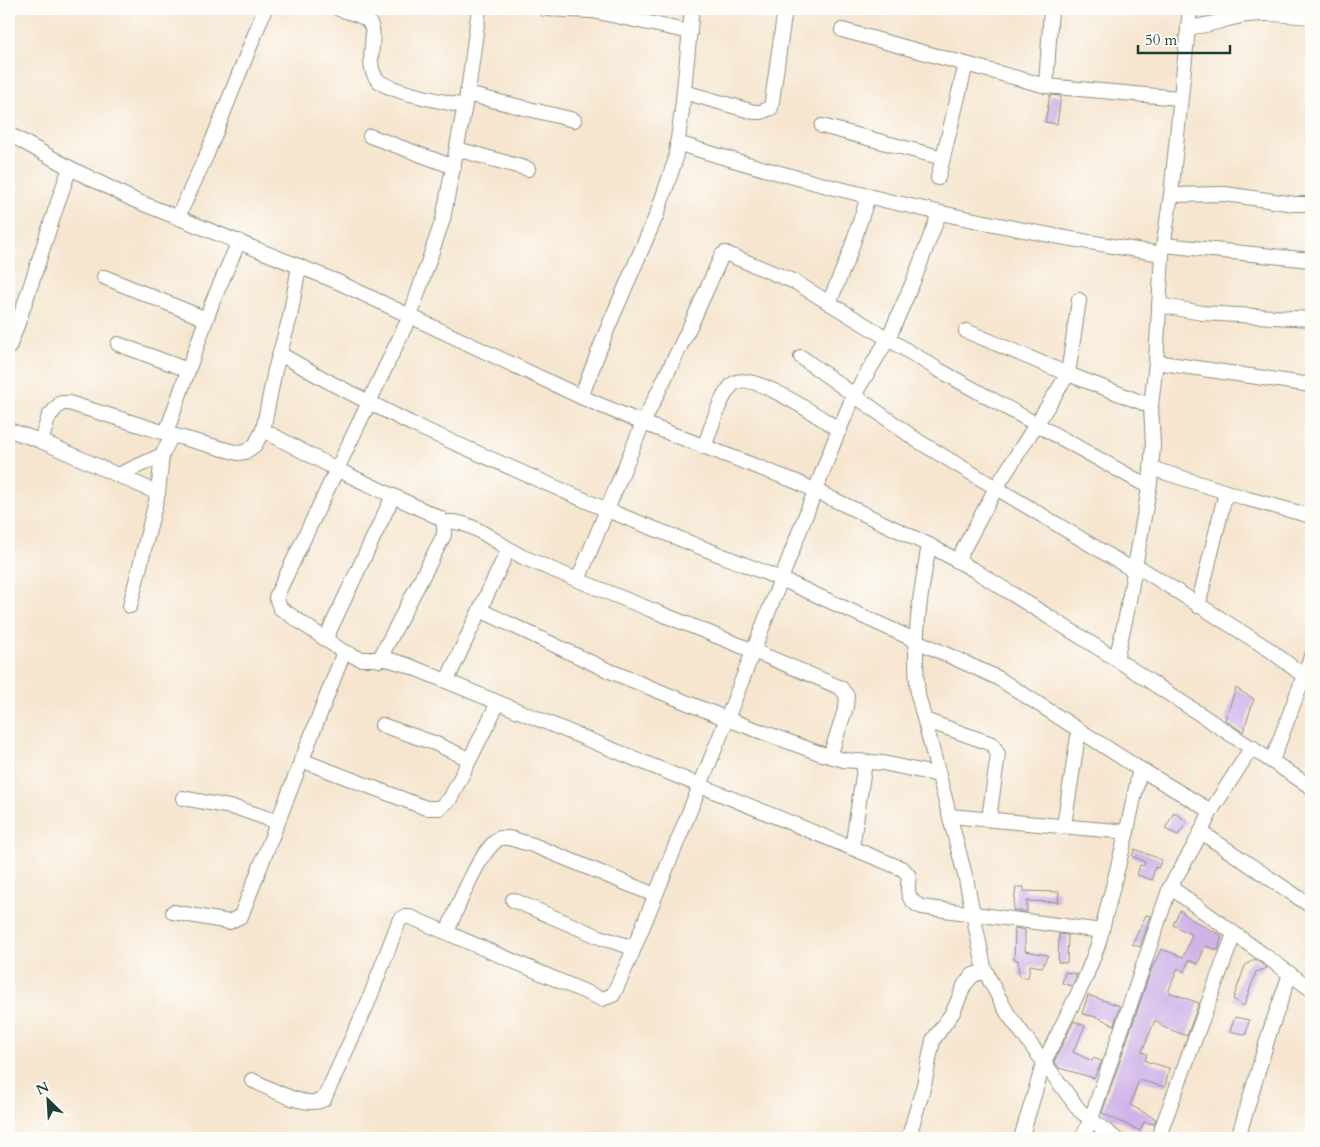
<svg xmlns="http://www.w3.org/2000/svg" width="1320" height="1147" font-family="Cardo,serif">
<rect width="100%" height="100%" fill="#fdfcf7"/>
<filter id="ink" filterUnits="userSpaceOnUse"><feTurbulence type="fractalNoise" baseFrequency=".02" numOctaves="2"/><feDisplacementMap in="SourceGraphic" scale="10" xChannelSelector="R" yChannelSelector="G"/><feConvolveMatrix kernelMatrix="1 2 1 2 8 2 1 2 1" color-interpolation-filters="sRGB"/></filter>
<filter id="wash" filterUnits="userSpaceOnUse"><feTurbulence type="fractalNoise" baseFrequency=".0096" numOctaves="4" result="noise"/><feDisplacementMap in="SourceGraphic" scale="20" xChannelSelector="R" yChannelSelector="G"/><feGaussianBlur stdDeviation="1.12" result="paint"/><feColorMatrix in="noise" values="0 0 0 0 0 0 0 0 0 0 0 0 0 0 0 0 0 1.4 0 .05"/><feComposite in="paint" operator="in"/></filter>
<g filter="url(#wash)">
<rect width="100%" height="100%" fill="#f6e5cf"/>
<g id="blocks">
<g fill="#d0b3e9">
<path d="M 1050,95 L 1061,96 L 1057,124 L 1045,122 Z"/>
<path d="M 1236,688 L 1254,699 L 1243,732 L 1225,720 Z"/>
<path d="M 1174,812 L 1187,822 L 1178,835 L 1165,829 Z"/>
<path d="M 1135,849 L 1162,860 L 1158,868 L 1155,867 L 1152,880 L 1137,875 L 1140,865 L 1144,866 L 1145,862 L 1132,856 Z"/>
<path d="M 1016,887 L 1024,887 L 1024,891 L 1059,892 L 1058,902 L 1027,901 L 1027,912 L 1013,910 Z"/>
<path d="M 1180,910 L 1191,919 L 1222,936 L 1218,950 L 1205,946 L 1198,964 L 1189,960 L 1184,972 L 1178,968 L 1169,990 L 1169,992 L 1199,1003 L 1187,1036 L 1163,1027 L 1155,1020 L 1142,1052 L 1147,1054 L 1145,1061 L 1169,1068 L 1165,1087 L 1139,1080 L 1130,1105 L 1156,1119 L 1154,1124 L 1144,1122 L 1140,1131 L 1102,1113 L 1151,970 L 1161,949 L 1183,957 L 1192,935 L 1173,925 Z"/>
<path d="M 1146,915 L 1151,916 L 1140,947 L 1132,944 Z"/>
<path d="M 1015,928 L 1025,930 L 1025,951 L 1048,955 L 1042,967 L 1030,965 L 1028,978 L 1019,976 L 1018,960 L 1014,960 Z"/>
<path d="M 1059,934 L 1068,935 L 1067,963 L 1058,962 Z"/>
<path d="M 1254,959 L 1267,968 L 1256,972 L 1244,1006 L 1233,999 L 1245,966 Z"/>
<path d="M 1065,972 L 1077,974 L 1072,986 L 1062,983 Z"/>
<path d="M 1088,995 L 1120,1006 L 1114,1025 L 1097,1017 L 1082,1014 Z"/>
<path d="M 1235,1017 L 1249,1020 L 1246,1035 L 1230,1031 Z"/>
<path d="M 1074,1021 L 1085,1026 L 1073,1052 L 1092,1061 L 1093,1058 L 1102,1061 L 1094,1078 L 1059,1068 L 1054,1061 Z"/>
</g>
</g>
</g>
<g filter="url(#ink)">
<use href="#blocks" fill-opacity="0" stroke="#8a9182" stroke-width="1"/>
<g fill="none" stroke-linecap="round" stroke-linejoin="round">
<g stroke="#8a9182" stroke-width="16">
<g id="minor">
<path d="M 339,9 C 348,12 360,14 367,20 C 382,33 360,66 380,82 C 395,93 445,102 464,106"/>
<path d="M 479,9 L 469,84 L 443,219 L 410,316 L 276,597 L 280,608 L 344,652 L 361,659 L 387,659 L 407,665 L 903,869 L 909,876 C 907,890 906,901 922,907 L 1102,931"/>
<path d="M 545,9 L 593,11 L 690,32"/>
<path d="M 1188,27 C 1208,27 1223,19 1241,16 C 1264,12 1289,15 1311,17"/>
<path d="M 842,30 L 966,64"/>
<path d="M 1046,86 L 1051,9"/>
<path d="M 684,92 L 754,112 L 761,112 L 771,108 L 785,9"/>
<path d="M 467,94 L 574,120"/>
<path d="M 822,126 L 943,158"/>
<path d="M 9,134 L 70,168 L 134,200 L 338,282 L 581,397 L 643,423 L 797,482 L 929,545 L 974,570 L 1116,659 L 1311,787"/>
<path d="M 370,136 L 454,167"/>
<path d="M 677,143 C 836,193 998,229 1162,254"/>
<path d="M 457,149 L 528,169"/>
<path d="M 938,178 L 966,64 L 1046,86 L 1179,98"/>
<path d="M 1171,195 L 1225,194 L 1295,204 L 1311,204"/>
<path d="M 178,217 L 207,154 L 265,9"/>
<path d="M 1164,245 L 1311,260"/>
<path d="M 104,277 L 206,319"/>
<path d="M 829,303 L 849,255 L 868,197"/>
<path d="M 1159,305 L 1202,313 L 1311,319"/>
<path d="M 966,331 L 1068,374 L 1151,406"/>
<path d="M 118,344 L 188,370"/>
<path d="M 9,347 C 32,288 48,227 70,168"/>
<path d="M 280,354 L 331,383 L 414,425 L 607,510 L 781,579 L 998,678 L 1135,766 L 1211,811 L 1194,846 L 1170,887 L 1091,1119 L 1082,1138"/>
<path d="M 801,357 L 918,441 L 1133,570"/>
<path d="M 1156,362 L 1311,385"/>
<path d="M 581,397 L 609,325 L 657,214 L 675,161 L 682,110 L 692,9"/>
<path d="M 9,430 L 41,441 L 158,493"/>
<path d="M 263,430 L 338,470 L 440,518 L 444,523 L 444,535 L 379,660"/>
<path d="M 166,433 L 212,303 L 239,241"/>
<path d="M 41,441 L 49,416 L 61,403 L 69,403 L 172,435"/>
<path d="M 704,447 C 712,428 718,399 733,384 C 749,368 823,420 840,430"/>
<path d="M 1151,468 L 1248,499 L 1311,516"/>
<path d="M 118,475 L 162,455"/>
<path d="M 444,523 C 469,516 502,548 525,558 C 630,603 737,642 841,688 L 847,696 L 846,707 L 830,756"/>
<path d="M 929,545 C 920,596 912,643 918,695 L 966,879 L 984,967 L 991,983 L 1008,1014 L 1080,1111 L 1115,1138"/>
<path d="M 957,561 L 996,488 L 1068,374 L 1079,300"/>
<path d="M 1134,564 L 1270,650 L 1304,676"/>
<path d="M 578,580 L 643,423 L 693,320 L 722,255 L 725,253 L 795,282 L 939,370 L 1149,487"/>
<path d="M 130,606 L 158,493 L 162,455 L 172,435 L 238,453 L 245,452 L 255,445 L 263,430 L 275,370 L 290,317 L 299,266"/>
<path d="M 1198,606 L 1226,492"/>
<path d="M 480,610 L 605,669 L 727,719 L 819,753 L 844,760 L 883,763 L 939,775"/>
<path d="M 326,638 L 393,496"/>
<path d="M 1116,659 L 1126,617 L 1150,483 L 1153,445 L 1151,406 L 1156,362 L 1162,254 L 1171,195 L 1190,9"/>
<path d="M 447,680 L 508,550"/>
<path d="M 925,720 L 992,744 L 998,754 L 989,819"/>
<path d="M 382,725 L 434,743 L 469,759"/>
<path d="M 301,760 L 426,808 L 439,808 L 450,799 L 498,703"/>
<path d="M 1272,761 L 1311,657"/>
<path d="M 183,798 L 240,809 L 278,822"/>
<path d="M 1211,811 L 1252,747"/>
<path d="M 950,816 L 1127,832"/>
<path d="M 1064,825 L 1079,730"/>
<path d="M 1201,832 L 1311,906"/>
<path d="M 852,848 L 865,762"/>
<path d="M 1170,887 L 1311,989"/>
<path d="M 513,900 L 602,938 L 634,948"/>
<path d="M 173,912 L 229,922 L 241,916 L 344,652"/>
<path d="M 447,932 C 457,909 479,850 500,838 L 509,838 L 533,845 L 655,895"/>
<path d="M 252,1080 C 269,1088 307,1110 324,1099 L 367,1005 L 399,921 L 404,917 L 410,917 L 602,999 L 613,995 L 630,958 L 725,724 L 834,442 L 854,395 L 888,339 L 913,282 L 939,214"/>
<path d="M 909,1136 L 924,1085 L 933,1040 L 953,1012 L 965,984 L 973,975 L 986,971"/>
<path d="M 1021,1138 L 1044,1062 L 1084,981 L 1098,945 L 1126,835 L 1140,769"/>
<path d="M 1158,1138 L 1234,934"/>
<path d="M 1238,1138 L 1270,1031 L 1290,974"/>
</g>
</g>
<use href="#minor" stroke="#fff" stroke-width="14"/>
</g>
</g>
<rect width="1320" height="1147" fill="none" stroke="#fdfcf7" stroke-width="30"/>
<g transform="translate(48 1100) rotate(335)" stroke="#fdfcf7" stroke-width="4" paint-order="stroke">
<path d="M0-4L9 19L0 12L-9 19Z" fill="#1f3d34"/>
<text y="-8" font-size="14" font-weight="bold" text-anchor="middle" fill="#1f3d34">N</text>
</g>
<path d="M1138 45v8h92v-8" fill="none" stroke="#1f3d34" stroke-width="2.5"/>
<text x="1145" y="45" font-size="15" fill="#1f3d34" stroke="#fdfcf7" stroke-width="4" paint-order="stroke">50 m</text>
</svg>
